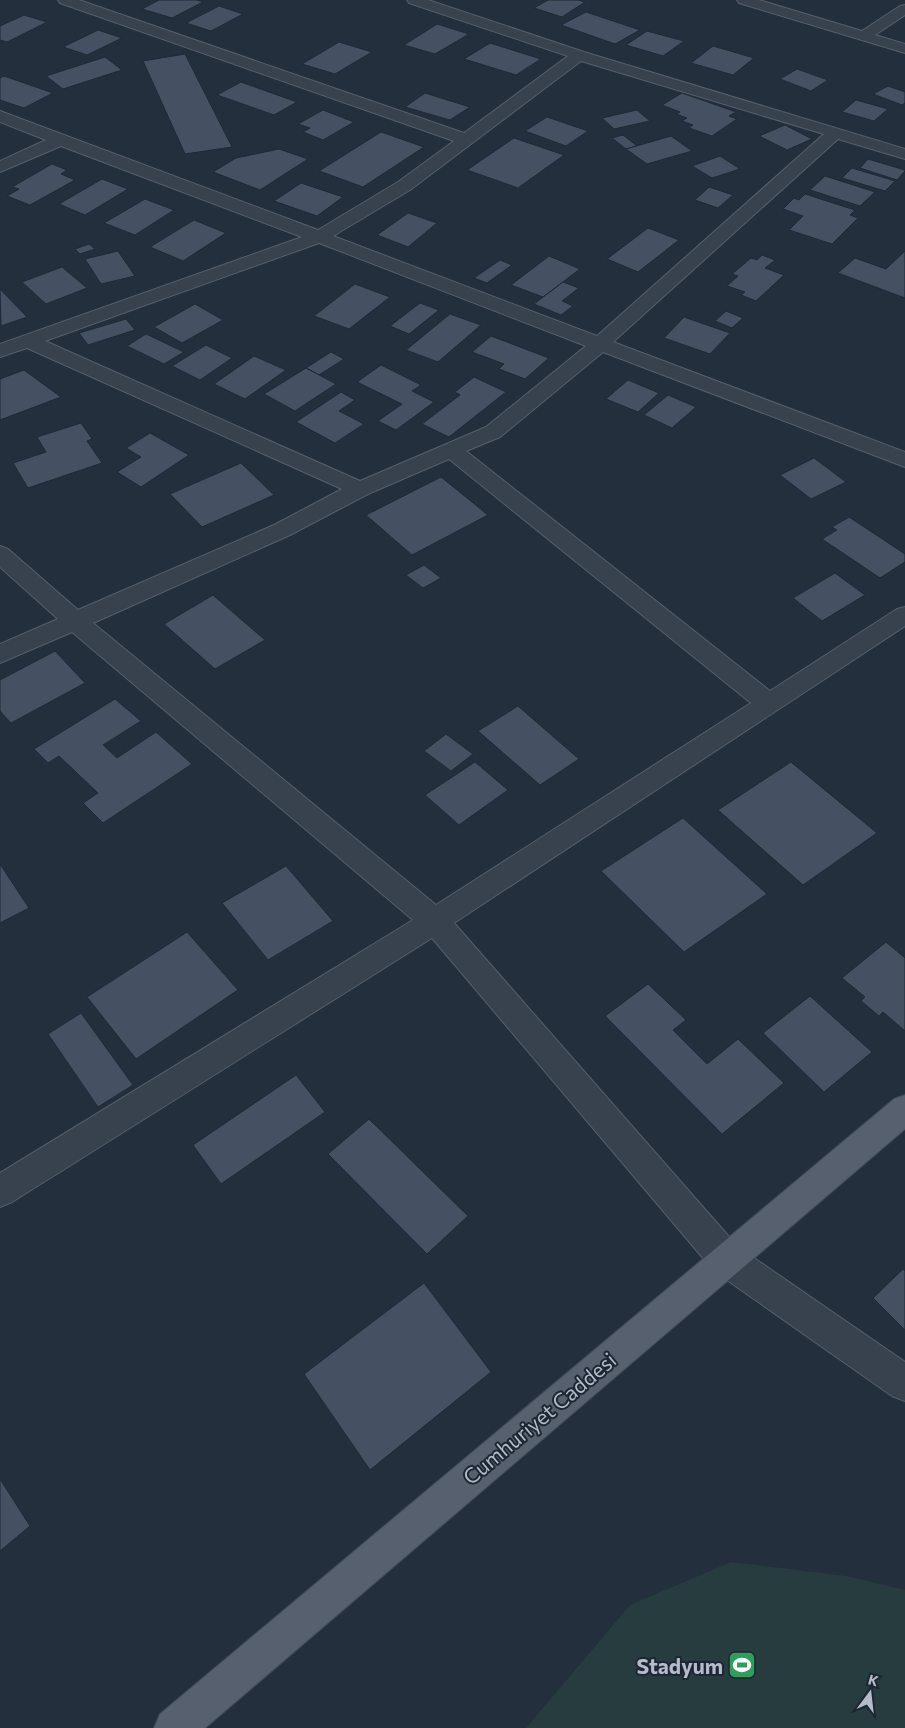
<svg xmlns="http://www.w3.org/2000/svg" width="905" height="1728" font-family="Commissioner,sans-serif">
<rect width="100%" height="100%" fill="#242f3e"/>
<path fill="#263c3f" d="M 731,1562 L 846,1576 L 905,1590 L 905,1728 L 526,1728 L 630,1605 Z"/>
<g fill="#455162" stroke="#1f2835">
<path d="M 159,0 L 197,0 L 203,2 L 172,18 L 142,9 Z"/>
<path d="M 548,0 L 578,0 L 585,2 L 562,17 L 534,8 Z"/>
<path d="M 219,6 L 243,14 L 211,31 L 186,23 Z"/>
<path d="M 586,12 L 640,30 L 615,44 L 561,25 Z"/>
<path d="M 24,15 L 47,22 L 7,42 L 0,40 L 0,26 Z"/>
<path d="M 437,24 L 469,34 L 435,54 L 404,45 Z"/>
<path d="M 98,30 L 122,38 L 87,55 L 63,47 Z"/>
<path d="M 647,31 L 684,41 L 663,56 L 626,45 Z"/>
<path d="M 339,42 L 372,52 L 335,74 L 302,64 Z"/>
<path d="M 490,43 L 541,59 L 516,75 L 464,59 Z"/>
<path d="M 713,46 L 754,58 L 733,75 L 691,63 Z"/>
<path d="M 185,54 L 232,147 L 185,154 L 143,61 Z"/>
<path d="M 105,57 L 122,70 L 63,89 L 46,76 Z"/>
<path d="M 797,69 L 828,80 L 811,91 L 780,79 Z"/>
<path d="M 4,76 L 53,93 L 24,108 L 0,100 L 0,78 Z"/>
<path d="M 241,82 L 297,102 L 274,115 L 217,95 Z"/>
<path d="M 888,86 L 905,92 L 905,103 L 902,105 L 873,94 Z"/>
<path d="M 425,93 L 470,107 L 450,120 L 405,107 Z"/>
<path d="M 682,93 L 736,112 L 729,116 L 737,119 L 712,136 L 689,128 L 693,125 L 682,121 L 687,118 L 676,114 L 680,112 L 662,105 Z"/>
<path d="M 856,100 L 888,109 L 874,121 L 842,112 Z"/>
<path d="M 323,110 L 354,122 L 323,140 L 303,132 L 310,128 L 298,124 Z"/>
<path d="M 637,110 L 650,121 L 614,129 L 602,118 Z"/>
<path d="M 547,117 L 588,131 L 566,146 L 525,131 Z"/>
<path d="M 785,125 L 812,139 L 787,150 L 759,136 Z"/>
<path d="M 381,132 L 424,147 L 363,187 L 319,171 Z"/>
<path d="M 623,135 L 637,146 L 626,149 L 612,138 Z"/>
<path d="M 671,136 L 692,151 L 647,164 L 626,149 Z"/>
<path d="M 514,138 L 564,155 L 518,188 L 467,170 Z"/>
<path d="M 279,149 L 308,159 L 260,190 L 213,172 L 236,158 Z"/>
<path d="M 720,156 L 740,169 L 712,178 L 692,166 Z"/>
<path d="M 868,159 L 905,170 L 905,171 L 897,180 L 860,168 Z"/>
<path d="M 52,164 L 67,170 L 61,174 L 75,180 L 30,205 L 7,196 L 19,189 L 12,187 Z"/>
<path d="M 852,168 L 895,181 L 885,191 L 842,178 Z"/>
<path d="M 825,176 L 875,192 L 860,206 L 810,190 Z"/>
<path d="M 102,179 L 128,189 L 85,215 L 59,204 Z"/>
<path d="M 301,183 L 343,197 L 317,216 L 274,201 Z"/>
<path d="M 709,187 L 733,195 L 718,208 L 695,200 Z"/>
<path d="M 805,194 L 855,210 L 850,215 L 858,218 L 832,244 L 789,230 L 803,216 L 783,209 L 794,198 L 799,200 Z"/>
<path d="M 145,199 L 174,210 L 135,235 L 104,223 Z"/>
<path d="M 408,213 L 437,223 L 408,247 L 377,235 Z"/>
<path d="M 194,220 L 226,233 L 183,261 L 150,247 Z"/>
<path d="M 648,228 L 679,240 L 638,272 L 607,259 Z"/>
<path d="M 89,244 L 95,249 L 80,254 L 75,249 Z"/>
<path d="M 118,251 L 135,276 L 101,284 L 85,259 Z"/>
<path d="M 905,251 L 905,298 L 838,273 L 855,258 L 886,269 Z"/>
<path d="M 762,255 L 775,260 L 765,268 L 784,275 L 756,301 L 741,295 L 745,292 L 727,286 L 738,276 L 732,274 L 751,258 L 757,260 Z"/>
<path d="M 549,256 L 580,269 L 543,297 L 511,285 Z"/>
<path d="M 500,260 L 512,265 L 487,283 L 474,278 Z"/>
<path d="M 62,267 L 87,288 L 46,304 L 22,282 Z"/>
<path d="M 563,282 L 579,288 L 562,301 L 573,306 L 561,315 L 534,304 Z"/>
<path d="M 355,284 L 390,297 L 349,329 L 314,316 Z"/>
<path d="M 0,289 L 27,317 L 1,326 Z"/>
<path d="M 420,303 L 439,310 L 409,334 L 390,326 Z"/>
<path d="M 195,304 L 223,320 L 182,343 L 154,327 Z"/>
<path d="M 726,311 L 743,318 L 732,328 L 715,321 Z"/>
<path d="M 450,314 L 481,325 L 438,362 L 406,350 Z"/>
<path d="M 684,317 L 730,333 L 710,354 L 664,338 Z"/>
<path d="M 126,319 L 135,330 L 88,345 L 79,333 Z"/>
<path d="M 146,334 L 184,352 L 164,364 L 127,346 Z"/>
<path d="M 491,336 L 549,358 L 525,379 L 499,369 L 504,364 L 472,352 Z"/>
<path d="M 206,345 L 232,358 L 200,380 L 172,366 Z"/>
<path d="M 331,352 L 344,359 L 319,375 L 306,368 Z"/>
<path d="M 254,356 L 286,370 L 245,399 L 214,384 Z"/>
<path d="M 381,365 L 421,385 L 412,391 L 434,402 L 396,430 L 378,421 L 402,404 L 357,382 Z"/>
<path d="M 306,368 L 336,384 L 295,411 L 264,394 Z"/>
<path d="M 24,370 L 61,397 L 0,420 L 0,379 Z"/>
<path d="M 474,377 L 506,392 L 449,437 L 422,424 L 460,395 L 455,392 Z"/>
<path d="M 628,380 L 659,393 L 638,412 L 606,399 Z"/>
<path d="M 341,392 L 355,400 L 339,411 L 364,424 L 335,443 L 296,422 Z"/>
<path d="M 668,395 L 696,407 L 672,428 L 644,415 Z"/>
<path d="M 81,423 L 92,439 L 87,441 L 102,463 L 28,488 L 13,463 L 46,452 L 37,437 Z"/>
<path d="M 150,433 L 189,455 L 141,487 L 117,472 L 141,457 L 126,448 Z"/>
<path d="M 814,458 L 846,482 L 811,499 L 780,475 Z"/>
<path d="M 241,463 L 274,495 L 202,527 L 170,494 Z"/>
<path d="M 441,477 L 488,515 L 412,555 L 366,515 Z"/>
<path d="M 849,517 L 905,554 L 905,562 L 880,578 L 822,539 L 837,530 L 832,527 Z"/>
<path d="M 424,565 L 441,578 L 423,588 L 406,575 Z"/>
<path d="M 835,573 L 865,595 L 822,621 L 793,598 Z"/>
<path d="M 213,595 L 265,640 L 215,669 L 164,624 Z"/>
<path d="M 55,651 L 85,683 L 11,723 L 0,711 L 0,680 Z"/>
<path d="M 115,699 L 141,721 L 103,745 L 117,758 L 156,732 L 192,764 L 103,823 L 83,803 L 98,793 L 59,756 L 48,763 L 34,749 Z"/>
<path d="M 518,706 L 579,759 L 540,785 L 478,731 Z"/>
<path d="M 446,734 L 473,754 L 451,771 L 424,751 Z"/>
<path d="M 475,762 L 508,790 L 459,825 L 425,795 Z"/>
<path d="M 791,762 L 877,833 L 803,885 L 718,810 Z"/>
<path d="M 683,818 L 767,894 L 684,952 L 601,871 Z"/>
<path d="M 0,864 L 29,908 L 0,923 Z"/>
<path d="M 286,866 L 333,921 L 268,960 L 222,903 Z"/>
<path d="M 187,932 L 238,990 L 136,1059 L 87,997 Z"/>
<path d="M 886,942 L 905,958 L 905,1031 L 883,1012 L 879,1016 L 861,1001 L 865,997 L 842,978 Z"/>
<path d="M 648,984 L 686,1020 L 673,1030 L 707,1064 L 738,1039 L 784,1083 L 722,1134 L 605,1016 Z"/>
<path d="M 810,996 L 872,1052 L 824,1092 L 763,1033 Z"/>
<path d="M 81,1013 L 133,1085 L 98,1107 L 48,1034 Z"/>
<path d="M 296,1075 L 325,1112 L 221,1184 L 193,1145 Z"/>
<path d="M 369,1119 L 468,1216 L 427,1254 L 328,1154 Z"/>
<path d="M 903,1269 L 905,1271 L 905,1330 L 873,1298 Z"/>
<path d="M 424,1283 L 491,1372 L 370,1470 L 304,1374 Z"/>
<path d="M 0,1479 L 30,1526 L 0,1551 Z"/>
</g>
<g fill="none" stroke-linecap="round" stroke-linejoin="round">
<g stroke="#565f6c" stroke-width="2">
<g id="minor">
<path d="M 58,0 L 79,0 L 464,133 L 568,56 L 409,3 L 407,0 L 428,0 L 584,52 L 905,149 L 905,159 L 838,139 L 613,342 L 905,452 L 905,467 L 603,352 L 500,437 L 466,451 L 770,691 L 897,609 L 905,607 L 905,626 L 454,923 L 738,1247 L 905,1362 L 905,1401 L 892,1396 L 714,1271 L 432,938 L 12,1202 L 0,1207 L 0,1173 L 413,920 L 72,632 L 0,663 L 0,644 L 58,619 L 0,567 L 0,546 L 8,549 L 78,610 L 274,525 L 342,489 L 27,348 L 0,357 L 0,344 L 302,237 L 61,146 L 0,172 L 0,161 L 46,140 L 0,122 L 0,111 L 318,230 L 398,182 L 454,141 L 60,3 ZM 581,61 L 824,134 L 597,336 L 333,236 L 410,190 ZM 319,243 L 586,346 L 486,427 L 360,481 L 45,341 ZM 449,459 L 751,703 L 436,905 L 93,623 L 290,535 L 368,494 Z"/>
<path d="M 737,0 L 759,0 L 862,31 L 900,6 L 905,5 L 905,15 L 875,35 L 905,44 L 905,53 L 739,3 Z"/>
</g>
</g>
<g stroke="#414a57" stroke-width="2">
<path id="major" d="M 905,1095 L 905,1129 L 205,1728 L 154,1728 L 160,1714 L 894,1099 Z"/>
</g>
<use href="#minor" fill="#38414e" fill-rule="evenodd"/>
<use href="#major" fill="#56606e" fill-rule="evenodd"/>
</g>
<defs>
<g id="stadium-square" transform="scale(1.4375)"><rect x="-9" y="-9" width="18" height="18" rx="4" fill="#2e9e5b" stroke="#1d2633"/><path d="M0-5a6.5 5 0 1 0 0 10a6.5 5 0 1 0 0-10ZM-3.5-1.8h7v3.6h-7Z" fill="#fff"/></g>
</defs>
<g fill-rule="evenodd">
<use href="#stadium-square" x="742" y="1665"/>
</g>
<g text-anchor="middle" dominant-baseline="central" stroke-width="4" stroke-linejoin="round" paint-order="stroke">
<g font-size="21" fill="#b4bcc9" stroke="#1d2633">
<text transform="translate(539 1418) rotate(-40)">Cumhuriyet Caddesi</text>
</g>
<g font-size="21" font-weight="bold" fill="#b4bcc9" stroke="#1d2633" text-anchor="end">
<text x="723" y="1665">Stadyum</text>
</g>
</g>
<g transform="translate(870 1693) rotate(15)" stroke="#1d2633" stroke-width="4" paint-order="stroke">
<path d="M0-4L9 19L0 12L-9 19Z" fill="#b4bcc9"/>
<text y="-8" font-size="14" font-weight="bold" text-anchor="middle" fill="#b4bcc9">K</text>
</g>
</svg>
